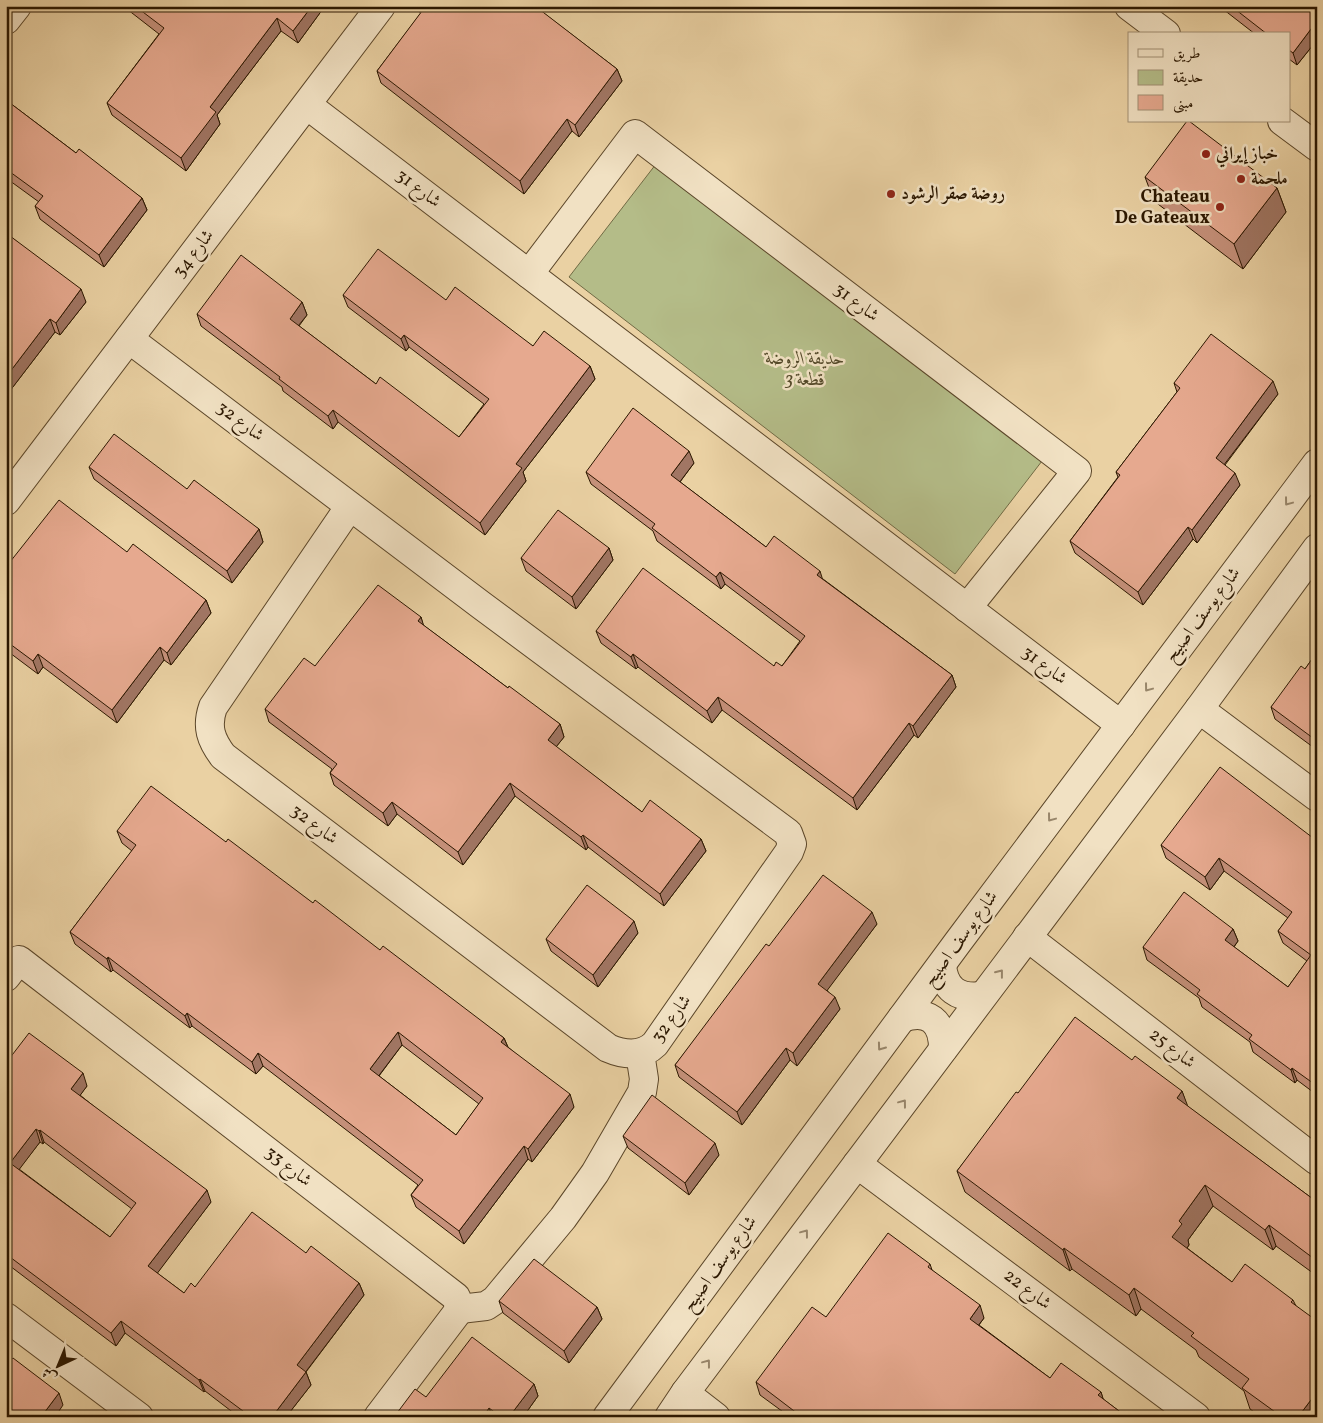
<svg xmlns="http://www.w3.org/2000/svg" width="1323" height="1423" font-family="Vollkorn,Amiri,serif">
<rect width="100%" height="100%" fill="#ead1a3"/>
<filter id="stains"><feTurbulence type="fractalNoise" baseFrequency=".004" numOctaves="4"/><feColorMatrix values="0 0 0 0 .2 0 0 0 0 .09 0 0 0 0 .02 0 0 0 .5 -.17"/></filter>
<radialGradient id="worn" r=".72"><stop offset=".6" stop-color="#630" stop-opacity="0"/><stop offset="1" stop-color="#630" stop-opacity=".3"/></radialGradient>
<path fill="#b4bc88" stroke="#706a44" d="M 656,164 L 1042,461 L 955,574 L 569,277 Z"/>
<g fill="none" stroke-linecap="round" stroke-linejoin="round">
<g stroke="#5b4629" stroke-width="30">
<g id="minor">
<path d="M 1129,6 L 1166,34"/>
<path d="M 6,20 L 17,6"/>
<path d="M 307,105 L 1121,725"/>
<path d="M 1282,121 L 1317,147"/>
<path d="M 529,274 L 635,134 L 1077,471 L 967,608"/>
<path d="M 129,339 L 481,605 L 788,833 L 792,844 L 789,852 L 655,1044 C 642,1057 624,1055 608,1048 L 223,756 C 211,740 206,727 213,707 L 350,506"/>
<path d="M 6,501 L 381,6"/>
<path d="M 1199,709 L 1317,797"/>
<path d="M 1027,937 L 1317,1161"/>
<path d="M 942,965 C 944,989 958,999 982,996"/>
<path d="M 6,977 L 19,960 L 456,1297 L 460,1309"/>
<path d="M 902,1018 C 928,1009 943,1021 943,1049"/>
<path d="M 857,1164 L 1196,1417"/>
<path d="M 460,1309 L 486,1306 L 495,1300 L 563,1218 L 595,1173 L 642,1092 L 644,1079 L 640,1053"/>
<path d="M 6,1317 L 139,1417"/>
<path d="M 685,1393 L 716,1417"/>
<path d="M 378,1417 L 460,1309"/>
<path d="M 607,1417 L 958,942 L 1317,463"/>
<path d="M 669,1417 L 685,1393 L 1199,709 L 1317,548"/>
</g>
</g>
<use href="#minor" stroke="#f1e1c3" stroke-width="28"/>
</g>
<g fill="#c6917b" stroke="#2b1700" fill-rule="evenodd">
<path d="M 123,6 L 325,6 L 298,43 L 281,31 L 217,115 L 220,124 L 186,171 L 112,115 L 107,103 L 159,34 Z"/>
<path d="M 417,6 L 538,6 L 537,8 L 617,69 L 622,81 L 579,137 L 572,131 L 524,194 L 381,83 L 377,71 L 421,13 L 418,11 Z"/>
<path d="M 1219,6 L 1317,6 L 1317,40 L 1297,65 L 1289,59 L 1289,34 L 1255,34 Z"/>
<path d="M 6,100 L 76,153 L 142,198 L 147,210 L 104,267 L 40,219 L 35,206 L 39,202 L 6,178 Z"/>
<path d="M 1145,177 L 1277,188 L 1286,212 L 1243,269 L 1154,201 Z"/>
<path d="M 6,215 L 11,228 L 7,233 L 86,302 L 60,335 L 55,332 L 6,396 Z"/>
<path d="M 343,295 L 446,300 L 533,346 L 590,366 L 595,379 L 523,472 L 526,481 L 485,535 L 338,422 L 333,429 L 283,391 L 282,387 L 201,326 L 197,314 L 302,302 L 307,315 L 299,326 L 376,384 L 459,437 L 484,404 L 409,347 L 406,351 L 348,307 Z"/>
<path d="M 1174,383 L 1278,394 L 1225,465 L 1240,485 L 1197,543 L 1193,539 L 1143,605 L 1075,553 L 1070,541 L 1118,477 L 1116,472 L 1177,392 Z"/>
<path d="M 694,463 L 680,482 L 766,547 L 823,579 L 952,675 L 956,687 L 918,738 L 914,735 L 857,810 L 722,710 L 712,723 L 638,667 L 636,669 L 601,643 L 596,631 L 774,666 L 782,666 L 800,641 L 725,584 L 721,589 L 657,541 L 653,531 L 591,484 L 586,472 Z"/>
<path d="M 89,467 L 187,489 L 259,529 L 263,542 L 232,583 L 94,479 Z"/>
<path d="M 609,548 L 613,560 L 576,609 L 526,571 L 521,558 Z"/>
<path d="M 127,552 L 206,600 L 211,613 L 171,665 L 164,660 L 117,723 L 43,667 L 38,674 L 6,650 L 6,567 Z"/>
<path d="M 421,617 L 423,625 L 508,688 L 560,724 L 564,737 L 556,747 L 642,812 L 701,839 L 706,851 L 664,906 L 588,847 L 586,850 L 515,796 L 463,865 L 397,814 L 388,826 L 334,785 L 330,773 L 332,769 L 269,722 L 265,709 L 315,666 Z"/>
<path d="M 1317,652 L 1317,750 L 1275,719 L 1271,707 L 1305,669 Z"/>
<path d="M 117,831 L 226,842 L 504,1038 L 508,1047 L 574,1107 L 532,1162 L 528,1159 L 464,1244 L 416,1207 L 411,1195 L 418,1185 L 263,1066 L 256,1074 L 192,1026 L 190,1028 L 113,970 L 111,972 L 75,944 L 70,932 L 132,851 L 122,843 ZM 402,1045 L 479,1104 L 456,1135 L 379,1076 Z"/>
<path d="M 1317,841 L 1317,1095 L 1297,1080 L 1295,1083 L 1253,1052 L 1250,1042 L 1202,1007 L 1199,998 L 1147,960 L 1143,947 L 1233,929 L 1238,941 L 1234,947 L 1288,987 L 1307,961 L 1283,943 L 1278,931 L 1288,918 L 1224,871 L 1210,890 L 1166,858 L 1161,845 Z"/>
<path d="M 877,924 L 827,990 L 840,1009 L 797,1066 L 790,1060 L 742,1125 L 679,1077 L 675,1065 L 769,946 Z"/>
<path d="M 638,933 L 598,987 L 551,951 L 546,939 Z"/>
<path d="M 6,1063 L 87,1086 L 80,1095 L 211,1202 L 157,1273 L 184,1293 L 195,1287 L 306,1253 L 359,1283 L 364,1295 L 306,1372 L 311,1385 L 286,1417 L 239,1417 L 205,1391 L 204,1392 L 125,1333 L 116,1346 L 6,1263 ZM 40,1142 L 43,1144 L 44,1142 L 132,1209 L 110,1237 L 19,1169 Z"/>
<path d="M 1182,1091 L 1187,1106 L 1317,1202 L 1317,1276 L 1276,1246 L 1273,1250 L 1213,1206 L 1188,1240 L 1189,1245 L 1187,1248 L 1232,1282 L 1293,1300 L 1296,1306 L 1317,1417 L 1261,1417 L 1250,1409 L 1244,1391 L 1199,1357 L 1196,1350 L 1141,1309 L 1136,1316 L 1072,1269 L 1070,1271 L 965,1192 L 957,1171 L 1018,1093 Z"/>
<path d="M 623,1136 L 719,1155 L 689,1195 L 628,1148 Z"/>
<path d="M 930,1264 L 932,1270 L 984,1318 L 979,1325 L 1050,1378 L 1101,1392 L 1103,1399 L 1127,1417 L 790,1417 L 760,1395 L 756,1382 L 826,1317 Z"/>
<path d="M 499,1301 L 597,1307 L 602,1319 L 569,1363 L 503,1313 Z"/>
<path d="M 534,1384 L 538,1396 L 523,1417 L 394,1417 L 426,1397 Z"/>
</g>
<g fill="#a17664" stroke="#2b1700">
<path d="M 312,6 L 325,6 L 298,43 L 293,31 Z"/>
<path d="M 277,18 L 281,31 L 217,115 L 220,124 L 186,171 L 181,158 L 210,107 Z"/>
<path d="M 1317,21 L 1317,40 L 1297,65 L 1293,53 Z"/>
<path d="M 617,69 L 622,81 L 579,137 L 575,125 Z"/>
<path d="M 567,119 L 572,131 L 524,194 L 520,181 Z"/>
<path d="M 1277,188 L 1286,212 L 1243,269 L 1234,244 Z"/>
<path d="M 142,198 L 147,210 L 104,267 L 99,255 Z"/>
<path d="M 6,215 L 11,228 L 6,234 Z"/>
<path d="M 81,289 L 86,302 L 60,335 L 56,323 Z"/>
<path d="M 302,302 L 307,315 L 294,331 L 290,319 Z"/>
<path d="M 50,319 L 55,332 L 6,396 L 6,377 Z"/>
<path d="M 404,335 L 409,347 L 406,351 L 401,339 Z"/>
<path d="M 590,366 L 595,379 L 523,472 L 526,481 L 485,535 L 480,523 L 516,464 Z"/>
<path d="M 1273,381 L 1278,394 L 1220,470 L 1216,458 Z"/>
<path d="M 333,410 L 338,422 L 333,429 L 328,416 Z"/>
<path d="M 689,451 L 694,463 L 676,487 L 671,475 Z"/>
<path d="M 1235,473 L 1240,485 L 1197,543 L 1192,530 Z"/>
<path d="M 1188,527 L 1193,539 L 1143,605 L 1138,592 Z"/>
<path d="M 259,529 L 263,542 L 232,583 L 227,571 Z"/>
<path d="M 609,548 L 613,560 L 576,609 L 572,597 Z"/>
<path d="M 820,571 L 824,584 L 817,575 Z"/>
<path d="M 720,572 L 725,584 L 721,589 L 716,577 Z"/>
<path d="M 206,600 L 211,613 L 171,665 L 167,653 Z"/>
<path d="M 421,617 L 425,630 L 418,621 Z"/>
<path d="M 160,647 L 164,660 L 117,723 L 112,710 Z"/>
<path d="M 38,654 L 43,667 L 38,674 L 33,661 Z"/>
<path d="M 633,654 L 638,667 L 636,669 L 631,657 Z"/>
<path d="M 952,675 L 956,687 L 918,738 L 913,726 Z"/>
<path d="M 718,697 L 722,710 L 712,723 L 707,711 Z"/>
<path d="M 909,723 L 914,735 L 857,810 L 853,798 Z"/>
<path d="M 560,724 L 564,737 L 552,752 L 548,740 Z"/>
<path d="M 510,783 L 515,796 L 463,865 L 458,852 Z"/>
<path d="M 392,802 L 397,814 L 388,826 L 383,813 Z"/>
<path d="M 583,835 L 588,847 L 586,850 L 581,837 Z"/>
<path d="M 701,839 L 706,851 L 664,906 L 660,894 Z"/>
<path d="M 1219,858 L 1224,871 L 1210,890 L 1205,877 Z"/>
<path d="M 872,912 L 877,924 L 823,996 L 818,984 Z"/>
<path d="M 634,921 L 638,933 L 598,987 L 593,975 Z"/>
<path d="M 1233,929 L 1238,941 L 1230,952 L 1225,940 Z"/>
<path d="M 108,957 L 113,970 L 111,972 L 107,959 Z"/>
<path d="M 835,997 L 840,1009 L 797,1066 L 793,1053 Z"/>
<path d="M 187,1013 L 192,1026 L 190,1028 L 185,1016 Z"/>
<path d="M 398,1032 L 402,1045 L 374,1082 L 370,1069 Z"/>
<path d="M 504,1038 L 509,1050 L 501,1042 Z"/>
<path d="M 786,1048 L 790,1060 L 742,1125 L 737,1112 Z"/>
<path d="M 258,1053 L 263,1066 L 256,1074 L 252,1062 Z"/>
<path d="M 1292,1068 L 1297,1080 L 1295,1083 L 1291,1070 Z"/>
<path d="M 83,1073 L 87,1086 L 76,1101 L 71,1089 Z"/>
<path d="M 1182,1091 L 1190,1112 L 1177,1098 Z"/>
<path d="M 570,1094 L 574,1107 L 532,1162 L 528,1149 Z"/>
<path d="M 36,1129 L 40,1142 L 15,1175 L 10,1163 Z"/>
<path d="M 40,1130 L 44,1142 L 43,1144 L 39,1131 Z"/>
<path d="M 715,1143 L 719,1155 L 689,1195 L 685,1183 Z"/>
<path d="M 524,1146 L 528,1159 L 464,1244 L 459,1231 Z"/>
<path d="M 1205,1185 L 1213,1206 L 1188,1240 L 1189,1245 L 1180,1258 L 1172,1237 L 1179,1221 Z"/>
<path d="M 207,1190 L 211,1202 L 153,1279 L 148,1266 Z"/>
<path d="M 1269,1225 L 1276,1246 L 1273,1250 L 1265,1230 Z"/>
<path d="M 1064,1248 L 1072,1269 L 1070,1271 L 1063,1250 Z"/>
<path d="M 359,1283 L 364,1295 L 301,1378 L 297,1365 Z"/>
<path d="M 1134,1288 L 1141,1309 L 1136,1316 L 1129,1295 Z"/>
<path d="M 980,1305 L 984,1318 L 974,1331 L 970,1319 Z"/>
<path d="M 597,1307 L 602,1319 L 569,1363 L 564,1351 Z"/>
<path d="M 121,1321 L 125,1333 L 116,1346 L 111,1333 Z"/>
<path d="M 306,1372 L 311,1385 L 286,1417 L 272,1417 Z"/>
<path d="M 200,1379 L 205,1391 L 204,1392 L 199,1380 Z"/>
<path d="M 534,1384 L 538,1396 L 523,1417 L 509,1417 Z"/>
<path d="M 1101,1392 L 1105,1405 L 1098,1395 Z"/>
<path d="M 1317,1392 L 1317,1417 L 1298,1417 Z"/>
<path d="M 59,1393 L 63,1405 L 55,1417 L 41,1417 Z"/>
<path d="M 489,1408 L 493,1417 L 483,1417 Z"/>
</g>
<g fill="#e6a98f" stroke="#2b1700" fill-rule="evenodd">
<path d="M 135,6 L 312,6 L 293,31 L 277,18 L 210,107 L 216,112 L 181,158 L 107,103 L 164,28 Z"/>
<path d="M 424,6 L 535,6 L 617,69 L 575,125 L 567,119 L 520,181 L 377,71 L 425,7 Z"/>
<path d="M 1231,6 L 1317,6 L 1317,21 L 1293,53 L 1289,50 L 1289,34 L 1267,34 Z"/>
<path d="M 6,100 L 76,153 L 79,149 L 142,198 L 99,255 L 35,206 L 43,196 L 6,169 Z"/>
<path d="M 1187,121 L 1189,121 L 1277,188 L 1234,244 L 1145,177 Z"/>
<path d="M 6,233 L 81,289 L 56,323 L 50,319 L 6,377 Z"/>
<path d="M 378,249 L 446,300 L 455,287 L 533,346 L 544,331 L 590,366 L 516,464 L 522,468 L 480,523 L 333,410 L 328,416 L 279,379 L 280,377 L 197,314 L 241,255 L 302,302 L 290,319 L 376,384 L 380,377 L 459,437 L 489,399 L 404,335 L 401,339 L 343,295 Z"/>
<path d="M 1211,334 L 1273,381 L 1216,458 L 1235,473 L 1192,530 L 1188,527 L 1138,592 L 1070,541 L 1120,475 L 1116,472 L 1180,388 L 1174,383 Z"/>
<path d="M 633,408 L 689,451 L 671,475 L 766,547 L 774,536 L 820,571 L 817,575 L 952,675 L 913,726 L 909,723 L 853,798 L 718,697 L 707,711 L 633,654 L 631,657 L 596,631 L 643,568 L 774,666 L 776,662 L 782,666 L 805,636 L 720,572 L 716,577 L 652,528 L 655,524 L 586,472 Z"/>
<path d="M 114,434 L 187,489 L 194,480 L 259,529 L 227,571 L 89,467 Z"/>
<path d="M 59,500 L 127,552 L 133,544 L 206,600 L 167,653 L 160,647 L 112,710 L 38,654 L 33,661 L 6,641 L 6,567 Z"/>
<path d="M 558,510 L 609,548 L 572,597 L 521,558 Z"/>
<path d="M 378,585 L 421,617 L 418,621 L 508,688 L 509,686 L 560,724 L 548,740 L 642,812 L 650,800 L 701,839 L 660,894 L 583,835 L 581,837 L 510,783 L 458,852 L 392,802 L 383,813 L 330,773 L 337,764 L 265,709 L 304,658 L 315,666 Z"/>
<path d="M 1317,652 L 1317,741 L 1271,707 L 1301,666 L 1305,669 Z"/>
<path d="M 1220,767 L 1317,841 L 1317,1086 L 1292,1068 L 1291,1070 L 1249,1039 L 1252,1035 L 1197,994 L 1200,990 L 1143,947 L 1184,892 L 1233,929 L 1225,940 L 1288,987 L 1311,955 L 1278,931 L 1292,912 L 1219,858 L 1205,877 L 1161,845 Z"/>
<path d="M 151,786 L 226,842 L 228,839 L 313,903 L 315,900 L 380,950 L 383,946 L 504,1038 L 501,1042 L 570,1094 L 528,1149 L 524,1146 L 459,1231 L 411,1195 L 423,1180 L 258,1053 L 252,1062 L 187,1013 L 185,1016 L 108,957 L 107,959 L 70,932 L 136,845 L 117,831 ZM 398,1032 L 483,1098 L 456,1135 L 370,1069 Z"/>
<path d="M 823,875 L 872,912 L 818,984 L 835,997 L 793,1053 L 786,1048 L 737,1112 L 675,1065 L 766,944 L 769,946 Z"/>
<path d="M 587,885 L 634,921 L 593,975 L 546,939 Z"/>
<path d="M 1075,1017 L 1132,1060 L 1135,1056 L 1182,1091 L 1177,1098 L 1317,1202 L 1317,1261 L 1269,1225 L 1265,1230 L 1205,1185 L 1179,1221 L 1182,1224 L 1172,1237 L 1232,1282 L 1245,1264 L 1293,1300 L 1291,1302 L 1317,1321 L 1317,1392 L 1298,1417 L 1282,1417 L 1242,1388 L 1249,1379 L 1191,1336 L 1194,1333 L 1134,1288 L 1129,1295 L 1064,1248 L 1063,1250 L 957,1171 L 1016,1092 L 1018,1093 Z"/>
<path d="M 29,1033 L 83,1073 L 71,1089 L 207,1190 L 148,1266 L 184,1293 L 191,1283 L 195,1287 L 252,1212 L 306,1253 L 311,1246 L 359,1283 L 297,1365 L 306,1372 L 272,1417 L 251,1417 L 200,1379 L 199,1380 L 121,1321 L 111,1333 L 6,1254 L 6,1063 ZM 36,1129 L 39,1131 L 40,1130 L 136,1203 L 110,1237 L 10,1163 Z"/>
<path d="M 652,1095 L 715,1143 L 685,1183 L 623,1136 Z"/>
<path d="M 888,1233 L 930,1264 L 928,1267 L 980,1305 L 970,1319 L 1050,1378 L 1061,1363 L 1101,1392 L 1098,1395 L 1127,1417 L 802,1417 L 756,1382 L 812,1307 L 826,1317 Z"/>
<path d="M 534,1259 L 597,1307 L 564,1351 L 499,1301 Z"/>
<path d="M 472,1337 L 534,1384 L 509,1417 L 501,1417 L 489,1408 L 483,1417 L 394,1417 L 415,1389 L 426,1397 Z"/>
<path d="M 13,1358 L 59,1393 L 41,1417 L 6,1417 L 6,1360 L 9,1362 Z"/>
</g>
<defs><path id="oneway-chevron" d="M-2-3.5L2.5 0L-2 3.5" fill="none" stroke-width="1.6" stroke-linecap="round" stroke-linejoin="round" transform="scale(1.25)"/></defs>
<g stroke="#98866b">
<use href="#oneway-chevron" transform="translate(1288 502) rotate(127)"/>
<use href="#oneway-chevron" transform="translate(1148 688) rotate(127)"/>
<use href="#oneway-chevron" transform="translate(1051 818) rotate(127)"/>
<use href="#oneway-chevron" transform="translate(1000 973) rotate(-52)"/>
<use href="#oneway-chevron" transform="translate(881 1047) rotate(126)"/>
<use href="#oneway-chevron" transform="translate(903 1103) rotate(-53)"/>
<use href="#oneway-chevron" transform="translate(805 1233) rotate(-53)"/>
<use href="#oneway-chevron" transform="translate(707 1363) rotate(-53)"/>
</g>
<g fill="#8f2418" stroke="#f1e1c3" stroke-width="2">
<circle cx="1206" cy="154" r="5"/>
<circle cx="1241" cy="179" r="5"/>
<circle cx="891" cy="194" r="5"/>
<circle cx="1220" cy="207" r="5"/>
</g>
<g text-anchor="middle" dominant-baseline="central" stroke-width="5" stroke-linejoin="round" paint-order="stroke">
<g font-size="18" font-weight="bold" fill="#2b1700" stroke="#f1e1c3" text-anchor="start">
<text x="1216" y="154">خباز إيراني</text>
<text x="1251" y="179">ملحمة</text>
<text x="901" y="194">روضة صقر الرشود</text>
<text x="1210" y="197" text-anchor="end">Chateau<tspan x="1210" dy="21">De Gateaux</tspan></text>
</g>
<g font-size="18" fill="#2b1700" stroke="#f1e1c3">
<text transform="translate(418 189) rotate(37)">شارع 31</text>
<text transform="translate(194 254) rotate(-53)">شارع 34</text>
<text transform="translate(856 303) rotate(37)">شارع 31</text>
<text transform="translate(240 422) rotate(37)">شارع 32</text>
<text transform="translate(1203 615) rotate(-53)">شارع يوسف اصبيح</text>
<text transform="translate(1044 666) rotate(37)">شارع 31</text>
<text transform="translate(314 825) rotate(37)">شارع 32</text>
<text transform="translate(961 939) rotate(-54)">شارع يوسف اصبيح</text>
<text transform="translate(672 1019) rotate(-54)">شارع 32</text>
<text transform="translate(1172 1049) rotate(38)">شارع 25</text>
<text transform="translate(288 1167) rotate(38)">شارع 33</text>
<text transform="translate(720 1264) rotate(-54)">شارع يوسف اصبيح</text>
<text transform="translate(1027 1290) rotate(37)">شارع 22</text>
</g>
<g font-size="18" font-style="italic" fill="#544929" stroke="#f1e1c3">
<text x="805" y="359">حديقة الروضة<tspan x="805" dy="21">قطعة 3</tspan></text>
</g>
</g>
<rect width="1323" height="1423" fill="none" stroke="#ead1a3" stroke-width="25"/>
<rect x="8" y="8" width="1308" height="1408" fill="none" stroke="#2b1700" stroke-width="2.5"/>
<rect x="12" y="12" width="1298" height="1398" fill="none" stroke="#2b1700"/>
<rect x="1128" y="32" width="162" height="90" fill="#f1e1c3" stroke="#a29075"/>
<rect x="1138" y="49" width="25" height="8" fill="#f1e1c3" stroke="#a29075"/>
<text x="1173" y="58" font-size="15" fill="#2b1700">طريق</text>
<rect x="1138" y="70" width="25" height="15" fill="#b4bc88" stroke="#a29075"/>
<text x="1173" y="82" font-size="15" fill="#2b1700">حديقة</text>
<rect x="1138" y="95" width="25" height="15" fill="#e6a98f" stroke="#a29075"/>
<text x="1173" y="108" font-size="15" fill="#2b1700">مبنى</text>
<g transform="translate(58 1366) rotate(224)" stroke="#f1e1c3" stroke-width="4" paint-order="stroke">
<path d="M0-4L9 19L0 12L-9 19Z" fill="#2b1700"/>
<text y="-8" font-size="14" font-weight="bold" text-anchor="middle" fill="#2b1700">ش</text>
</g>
<rect width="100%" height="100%" filter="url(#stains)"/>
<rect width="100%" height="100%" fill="url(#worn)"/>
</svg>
